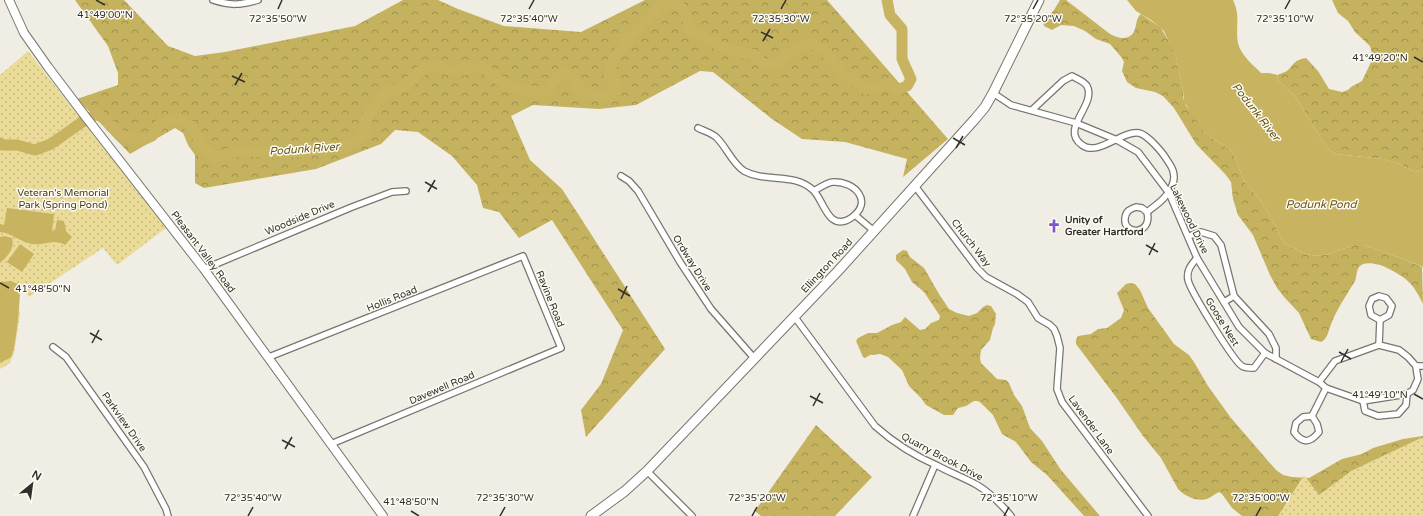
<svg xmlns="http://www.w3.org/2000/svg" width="1423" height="516" font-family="'Varela Round',sans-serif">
<defs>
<pattern id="forest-crowns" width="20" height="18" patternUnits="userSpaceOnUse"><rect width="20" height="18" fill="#c5b25e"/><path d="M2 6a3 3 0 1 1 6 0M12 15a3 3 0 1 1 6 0" fill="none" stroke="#a1914e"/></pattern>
<pattern id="park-dots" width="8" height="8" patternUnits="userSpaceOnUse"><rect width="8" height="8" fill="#ebdb98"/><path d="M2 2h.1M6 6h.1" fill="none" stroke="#cabc83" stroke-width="1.8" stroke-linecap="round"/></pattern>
</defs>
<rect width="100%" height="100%" fill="#f0eee4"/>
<g fill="url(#forest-crowns)">
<path d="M 75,0 L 124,0 L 168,46 L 195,56 L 225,52 L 355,26 L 403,0 L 438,0 L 458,9 L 504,26 L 581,32 L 645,0 L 827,0 L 948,139 L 903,177 L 907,159 L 845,142 L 802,139 L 772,119 L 713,72 L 700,71 L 636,105 L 599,109 L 533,105 L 511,116 L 530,160 L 562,189 L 665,349 L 586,437 L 581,410 L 601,384 L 623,330 L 552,220 L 519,238 L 499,212 L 483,208 L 477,185 L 452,156 L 418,132 L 395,130 L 381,144 L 316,169 L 204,188 L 195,183 L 195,155 L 188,145 L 183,133 L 175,128 L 130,154 L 77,99 L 118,85 L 118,73 L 108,46 Z"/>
<path d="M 1060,0 L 1066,0 L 1110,34 C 1119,39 1131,41 1135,29 C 1137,23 1136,18 1141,14 L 1161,28 L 1171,45 L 1176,57 L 1183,90 L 1183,98 L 1186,106 L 1194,115 L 1205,133 L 1233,152 L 1244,181 L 1260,200 L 1276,227 L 1281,239 L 1284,243 L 1303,253 L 1316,256 L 1329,254 L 1354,245 L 1363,245 L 1406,260 L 1422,267 L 1423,304 C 1413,283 1407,278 1387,268 C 1381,264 1364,260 1359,267 C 1356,271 1357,277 1355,281 C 1346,296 1336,310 1330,327 C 1328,333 1327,339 1321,342 L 1311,339 L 1299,313 L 1285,298 L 1277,288 L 1270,275 L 1253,235 L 1238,215 L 1233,199 L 1231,182 L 1226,175 L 1196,144 L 1174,108 L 1163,96 L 1155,92 L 1136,88 L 1127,82 L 1122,71 L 1124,62 L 1122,58 L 1110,44 L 1096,39 L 1085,31 L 1074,26 L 1061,25 L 1052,30 L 1044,26 L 1043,22 L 1054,10 Z"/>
<path d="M 1332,0 L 1423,0 L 1423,168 L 1419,171 L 1415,172 L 1400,164 L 1383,159 L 1336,154 L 1329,150 L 1320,137 L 1295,96 L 1277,79 L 1278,75 C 1281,73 1287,72 1289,69 C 1296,61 1296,60 1306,58 L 1318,71 L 1329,89 L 1342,92 L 1348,90 L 1351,87 L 1362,81 L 1373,58 L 1370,46 L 1355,32 L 1348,21 L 1338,13 Z"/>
<path d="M 903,250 L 907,251 L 910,257 L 924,268 L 939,294 L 949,309 L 957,313 L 969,316 L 977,313 L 983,307 L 987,305 L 991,306 L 996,314 L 995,324 L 993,328 L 990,340 L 981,350 L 980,358 L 981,363 L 997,379 L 1006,380 L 1009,383 L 1014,395 L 1022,406 L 1030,428 L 1042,441 L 1061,470 L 1100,516 L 1084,516 L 1047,475 L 1031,462 L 1016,442 L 1002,434 L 993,415 L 981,403 L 978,401 L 974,401 L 966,406 L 958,408 L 953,415 L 944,415 L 926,405 L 921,398 L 909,386 L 902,370 L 888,357 L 880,354 L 870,355 L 865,358 L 863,357 L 856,341 L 858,338 L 868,333 L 877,333 L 892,325 L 901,322 L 905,317 L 920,330 L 925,329 L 931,323 L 939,320 L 940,316 L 924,292 L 912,282 L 905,269 L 896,260 L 896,255 Z"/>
<path d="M 1130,283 L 1135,284 L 1140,290 L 1148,308 L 1174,344 L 1189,355 L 1194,362 L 1208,386 L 1231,418 L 1276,470 L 1283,475 L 1292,477 L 1309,478 L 1342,459 L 1362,454 L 1373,448 L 1403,439 L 1423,436 L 1423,506 L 1387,516 L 1242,516 L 1232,508 L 1222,494 L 1219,492 C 1214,494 1212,497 1207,499 C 1198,502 1184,496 1178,489 L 1161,458 L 1143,436 L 1116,397 L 1076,344 L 1076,340 L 1078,336 L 1091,334 L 1098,329 L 1107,328 L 1121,318 L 1124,310 L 1117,293 L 1126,284 Z"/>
<path d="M 816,425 L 872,477 L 835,516 L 761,516 L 755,511 Z"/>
</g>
<g fill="url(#park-dots)">
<path d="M 28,51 L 166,228 L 117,265 L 103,248 L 29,297 L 18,283 L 18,301 L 20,314 L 14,354 L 9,364 L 0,369 L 0,75 Z"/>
<path d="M 1423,437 L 1423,516 L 1278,516 L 1304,475 L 1319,495 L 1351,471 Z"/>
</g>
<g fill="#c7b360">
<path d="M 1127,0 L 1233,0 C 1241,16 1235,29 1238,43 C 1240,54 1253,65 1261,73 L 1269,73 L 1278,75 L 1277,79 L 1295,96 L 1320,137 L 1329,150 L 1336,154 L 1383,159 L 1400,164 L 1415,172 L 1419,171 L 1423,168 L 1423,267 L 1406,260 L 1363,245 L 1354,245 L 1329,254 L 1316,256 L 1303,253 L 1284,243 L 1281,239 L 1276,227 L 1260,200 L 1244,181 L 1233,152 L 1205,133 L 1184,102 L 1183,90 L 1176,57 L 1164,31 L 1151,20 L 1136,11 Z"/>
<path d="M 7,208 L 54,214 L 52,231 L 55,231 L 57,220 L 64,221 L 66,231 L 72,237 L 65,245 C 54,238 44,246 32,244 C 20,242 12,233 0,232 L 0,224 L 4,225 Z"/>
<path d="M 5,236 L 12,238 C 15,248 8,256 0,263 L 0,237 Z"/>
<path d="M 20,244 L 34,254 L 22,272 L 7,262 Z"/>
<path d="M 11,281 L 18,284 L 20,290 C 20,301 16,350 11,357 C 9,359 3,361 0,363 L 0,282 Z"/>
</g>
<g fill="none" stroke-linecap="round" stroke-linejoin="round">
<path stroke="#c7b360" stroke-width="11" d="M 0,143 L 2,145 L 17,145 L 35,150 L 51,144 L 85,120 L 98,114 L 106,120 L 119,135 L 143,140 L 152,136 L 159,125 L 167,121 L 179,119 L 190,126 L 208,152 L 216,157 L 241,151 L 285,153 L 345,147 L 360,138 L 366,128 L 368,113 L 387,92 L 404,87 L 421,71 L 432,66 L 455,71 L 483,67 C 490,73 496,79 503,83 C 516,92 535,93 549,90 L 557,78 L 564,73 L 573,79 L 582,92 C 594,96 602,98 614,93 L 618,86 L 609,76 L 613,60 L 631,35 L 660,7 L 670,2 C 686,8 686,14 690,29 L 725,49 L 754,55 L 763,64 L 777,64 L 799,46 L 809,42 L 824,50 L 842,73 L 866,89 L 888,84 L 897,90 L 907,86 L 911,79 L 902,59 L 902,29 L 890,15 L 887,0"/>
<g stroke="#77766e" stroke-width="8">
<g id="minor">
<path d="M 213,0 C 231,6 240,5 258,0"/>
<path d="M 993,93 L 1011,105 L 1076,123 L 1117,140 L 1138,152 L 1169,193 L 1197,258 L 1239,327 L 1265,353 L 1319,382 L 1326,388 L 1363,401 L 1407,394 L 1413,390 L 1418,379 L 1417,374 L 1416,366 L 1408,357 L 1399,350 L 1379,345 L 1335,361 L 1319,382"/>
<path d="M 1032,110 L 1063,81 L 1072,76 C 1077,79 1084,81 1087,86 C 1097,105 1059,129 1082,145 C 1098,157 1122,130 1139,133 C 1148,135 1163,153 1167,160 C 1172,167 1176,174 1173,183 C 1168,197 1159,203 1147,212"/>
<path d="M 698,128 C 704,131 712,133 717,138 C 727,148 732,163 744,171 C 766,183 794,172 813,190 C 824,200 828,233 851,218 C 874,202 855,181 833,182 C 828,182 819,188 814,191"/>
<path d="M 621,176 L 629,181 L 638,191 L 680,262 L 711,309 L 754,358"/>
<path d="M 915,186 L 977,268 L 986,277 L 1017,294 L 1028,302 L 1038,318 L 1050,325 L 1054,329 L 1057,336 L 1060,348 L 1057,389 L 1062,402 L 1148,516"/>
<path d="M 1136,207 L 1142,208 L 1147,212 C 1153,235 1123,236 1125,218 C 1126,211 1130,209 1136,207 Z"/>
<path d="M 855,215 L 874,231"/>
<path d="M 1189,236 L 1201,232 L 1214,236 L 1221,245 L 1234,296 L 1269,334 L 1276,348 L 1276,359"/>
<path d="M 1197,258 C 1192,264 1186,270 1188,280 C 1190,290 1234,362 1242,366 C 1244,368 1250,368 1254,368 L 1265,353"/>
<path d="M 204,269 L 352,207 L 392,192 L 406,191"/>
<path d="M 1224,302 L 1234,296"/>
<path d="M 794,316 L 875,426 C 894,443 915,456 938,466 C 951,473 965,478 977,485 C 991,493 1001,504 1011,516"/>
<path d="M 1379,345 L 1380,320 L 1389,315 L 1392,306 L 1386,298 L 1379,296 L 1372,299 L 1369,306 L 1371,315 L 1380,320"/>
<path d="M 53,347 L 66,357 L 144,467 L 166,509 L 168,516"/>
<path d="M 269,357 L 523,256 L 561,348 L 331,444"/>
<path d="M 1416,366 L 1423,366"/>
<path d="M 1363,401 L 1365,411 L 1378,416 L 1398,414 L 1406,405 L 1407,394"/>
<path d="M 1312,416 L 1317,424 L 1319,432 C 1310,443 1303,444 1294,432 L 1296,423 L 1303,417 L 1312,416 L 1326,388"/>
<path d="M 647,471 L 692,516"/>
<path d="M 913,516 L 935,465"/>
</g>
</g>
<g stroke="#77766e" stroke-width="10">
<path id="secondary" d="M 9,0 L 24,33 L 48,67 L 85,116 L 204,269 L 383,516"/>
</g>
<g stroke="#77766e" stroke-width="11">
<path id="primary" d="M 591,516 L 625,491 L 647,471 L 838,271 L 975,119 L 985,107 L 993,93 L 1039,0"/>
</g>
<use href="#minor" stroke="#fff" stroke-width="5.5"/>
<use href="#secondary" stroke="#fff" stroke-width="8"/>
<use href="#primary" stroke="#fff" stroke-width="9"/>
</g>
<path fill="none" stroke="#31302d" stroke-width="1.5" d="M 96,0 L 105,5M 278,9 L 282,0M 529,9 L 534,0M 781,9 L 786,0M 1033,9 L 1038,0M 1285,9 L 1290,0M 761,32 L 773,38M 763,41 L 770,29M 1414,57 L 1423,62M 232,76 L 245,82M 235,85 L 242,73M 953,138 L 965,145M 956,148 L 963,136M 425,182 L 437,189M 428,192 L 435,180M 1146,245 L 1158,252M 1149,255 L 1155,243M 0,283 L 9,288M 618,289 L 630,296M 621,299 L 627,286M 90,333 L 102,340M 92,343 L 99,330M 1339,352 L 1351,359M 1341,362 L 1348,349M 1414,394 L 1423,399M 810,396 L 823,403M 813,406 L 820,393M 282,440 L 295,447M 285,449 L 292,437M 411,511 L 419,516M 248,516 L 253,507M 500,516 L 505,507M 752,516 L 757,507M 1004,516 L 1009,507M 1256,516 L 1261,507"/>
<defs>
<g id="church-bare" transform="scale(1.08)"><path d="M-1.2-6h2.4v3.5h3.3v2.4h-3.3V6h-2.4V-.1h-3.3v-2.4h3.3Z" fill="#7d55ce" stroke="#fdfbf2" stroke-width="2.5" paint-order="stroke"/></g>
</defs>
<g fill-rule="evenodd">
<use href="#church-bare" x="1054" y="226"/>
</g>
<g text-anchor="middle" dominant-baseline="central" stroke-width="3" stroke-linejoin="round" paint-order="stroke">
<g font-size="10" fill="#453c18" stroke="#fdfbf2">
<text x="63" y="193">Veteran's Memorial<tspan x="63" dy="12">Park (Spring Pond)</tspan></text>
</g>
<g font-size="10" fill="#31302d" stroke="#fdfbf2">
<text transform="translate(300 218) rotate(-23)">Woodside Drive</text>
<text transform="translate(1189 219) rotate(64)">Lakewood Drive</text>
<text transform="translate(971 243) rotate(52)">Church Way</text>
<text transform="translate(203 252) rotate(53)">Pleasant Valley Road</text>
<text transform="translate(692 263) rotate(58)">Ordway Drive</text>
<text transform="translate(827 266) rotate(-47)">Ellington Road</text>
<text transform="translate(392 299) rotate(-22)">Hollis Road</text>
<text transform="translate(550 299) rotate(68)">Ravine Road</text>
<text transform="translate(1222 322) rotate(58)">Goose Nest</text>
<text transform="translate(442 388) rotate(-23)">Davewell Road</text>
<text transform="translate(124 422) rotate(55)">Parkview Drive</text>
<text transform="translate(1091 425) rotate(54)">Lavender Lane</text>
<text transform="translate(942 457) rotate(28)">Quarry Brook Drive</text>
</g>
<g font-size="10" font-weight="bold" fill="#31302d" stroke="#fdfbf2" text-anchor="start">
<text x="1065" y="220">Unity of<tspan x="1065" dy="12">Greater Hartford</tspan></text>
</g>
<g font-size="11" font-style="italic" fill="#635515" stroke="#fdfbf2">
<text transform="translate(1256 112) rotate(52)">Podunk River</text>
<text transform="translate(304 149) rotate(-4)">Podunk River</text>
<text x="1321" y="204">Podunk Pond</text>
</g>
</g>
<g font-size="10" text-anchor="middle" fill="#31302d" stroke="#fdfbf2" stroke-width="3" stroke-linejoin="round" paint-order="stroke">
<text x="105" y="18">41°49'00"N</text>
<text x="278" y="22">72°35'50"W</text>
<text x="529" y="22">72°35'40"W</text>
<text x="781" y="22">72°35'30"W</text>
<text x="1033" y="22">72°35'20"W</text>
<text x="1285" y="22">72°35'10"W</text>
<text x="1380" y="61">41°49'20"N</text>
<text x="43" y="292">41°48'50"N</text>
<text x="1380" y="398">41°49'10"N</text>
<text x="253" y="501">72°35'40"W</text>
<text x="505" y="501">72°35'30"W</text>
<text x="757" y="501">72°35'20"W</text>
<text x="1009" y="501">72°35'10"W</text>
<text x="1261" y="501">72°35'00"W</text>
<text x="411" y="505">41°48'50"N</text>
</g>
<g transform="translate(32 484) rotate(29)" stroke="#fdfbf2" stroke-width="3" paint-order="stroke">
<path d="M0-3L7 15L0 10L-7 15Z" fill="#31302d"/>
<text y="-6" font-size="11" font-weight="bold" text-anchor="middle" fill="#31302d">N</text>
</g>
</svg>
